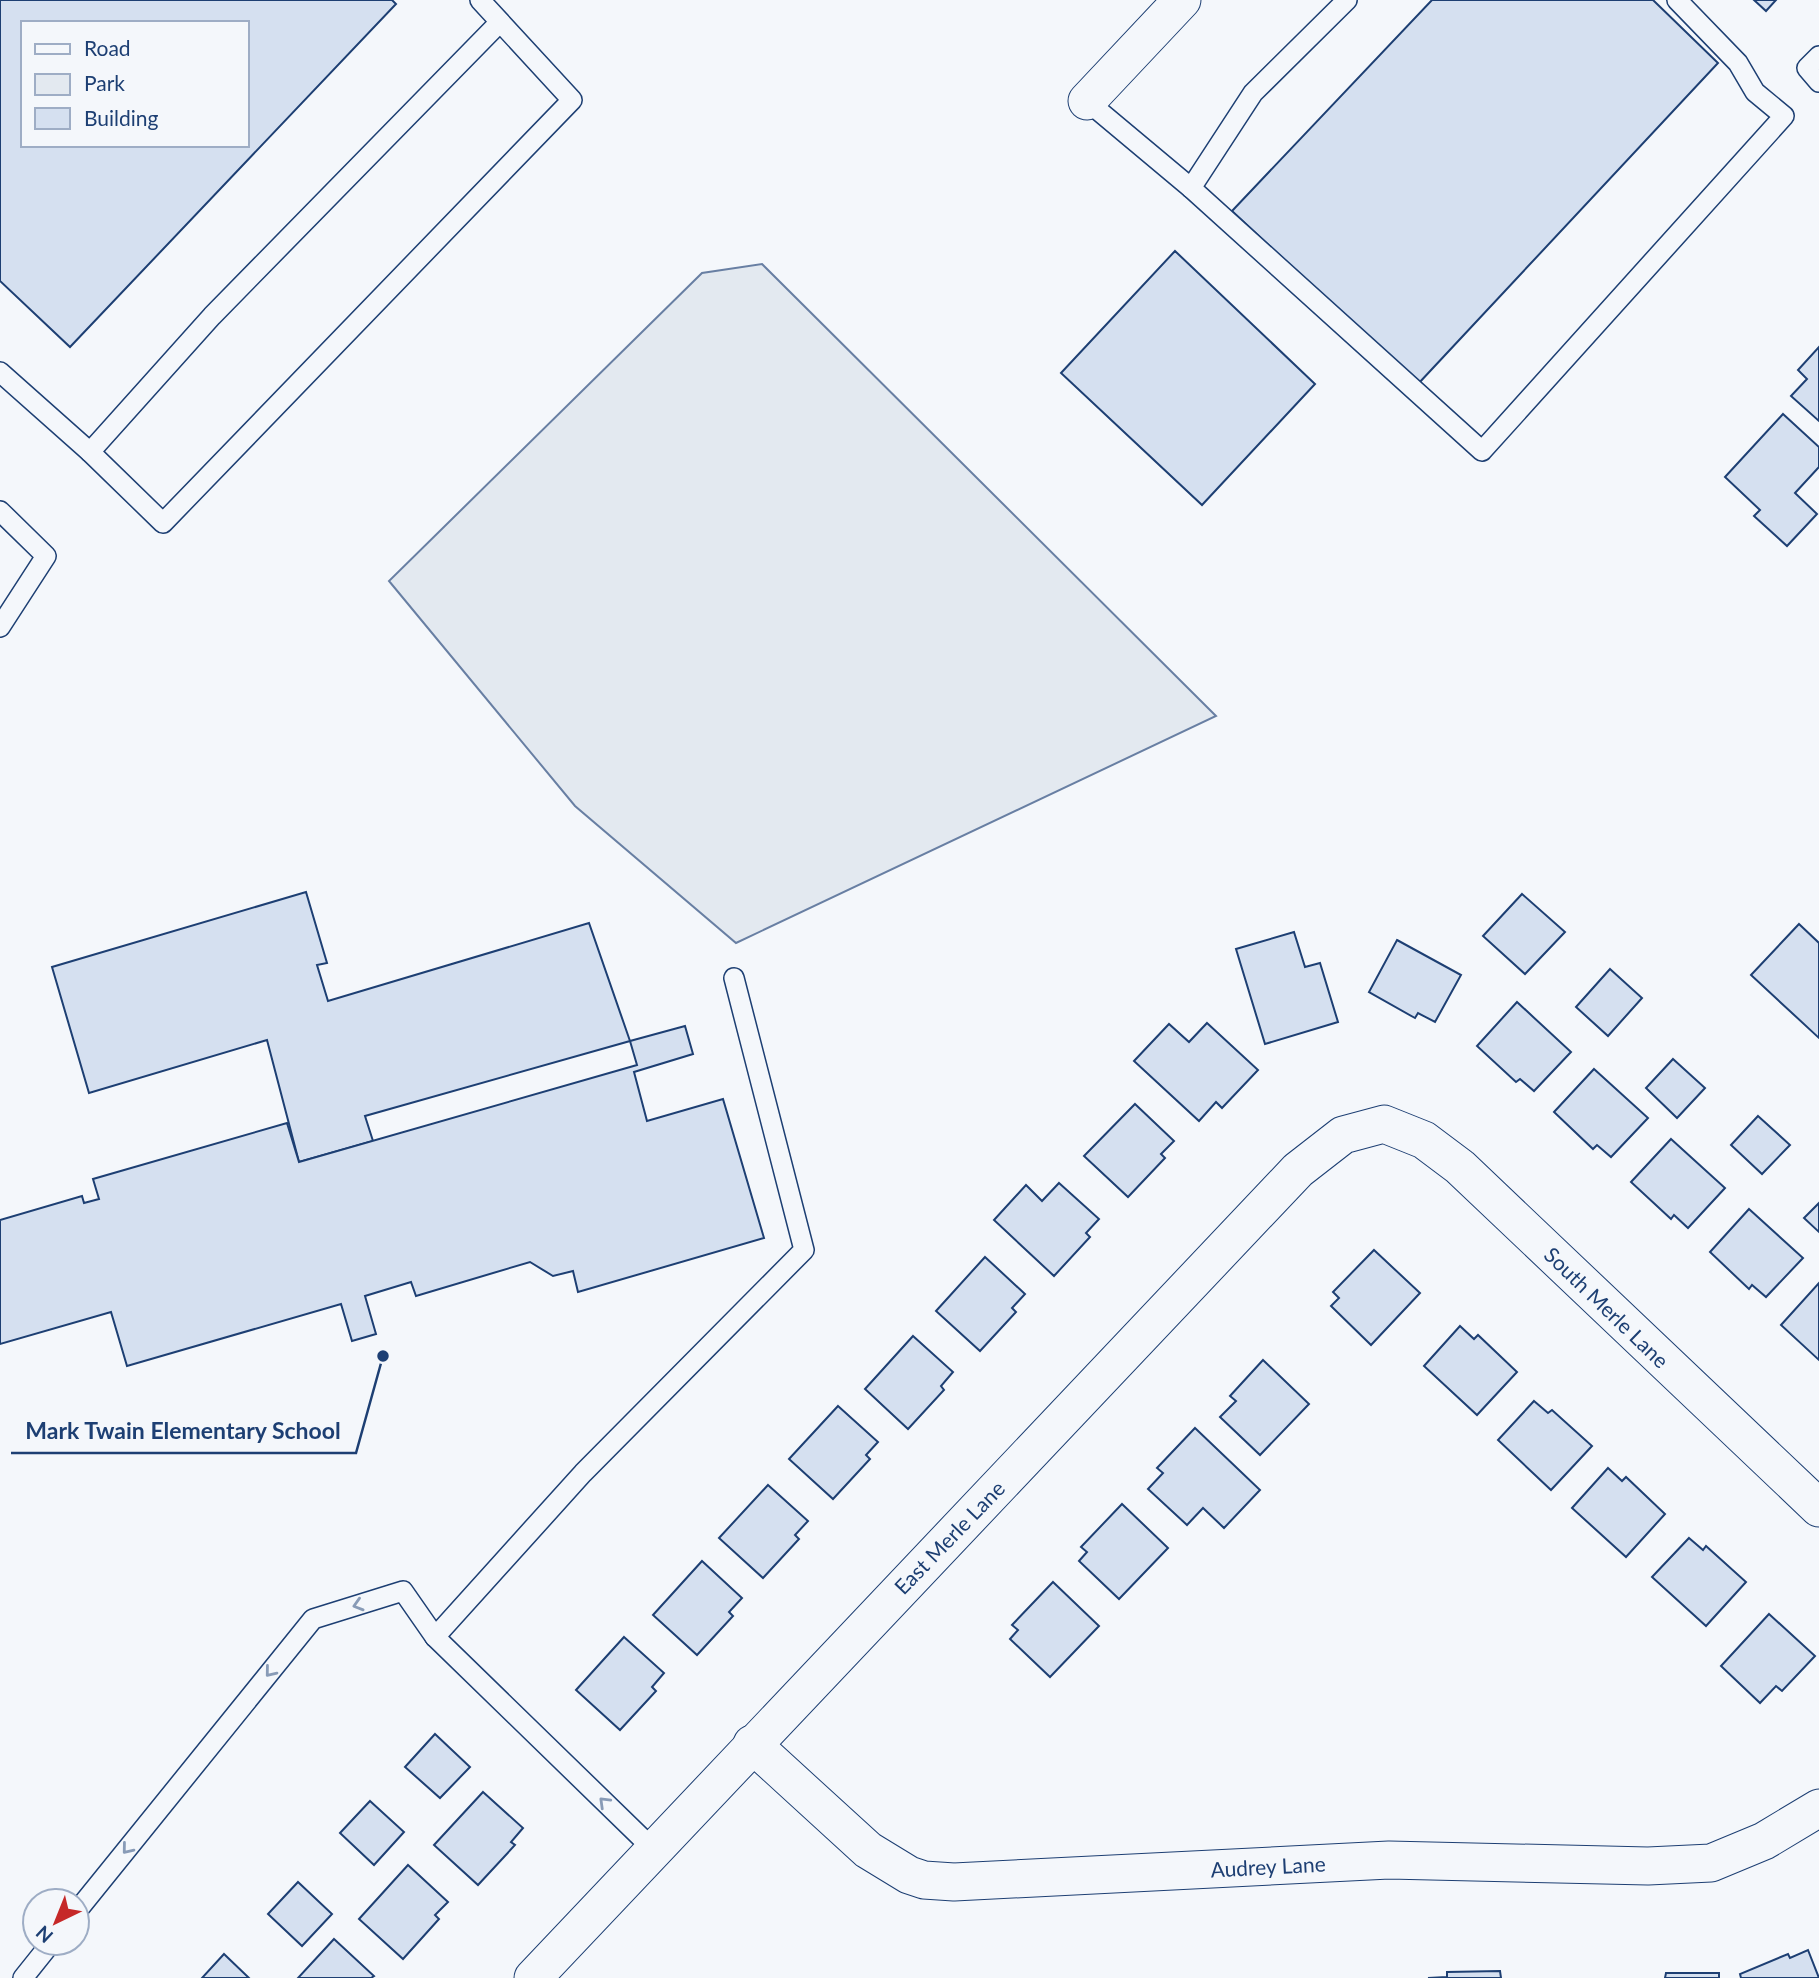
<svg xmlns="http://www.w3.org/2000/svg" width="1819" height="1978" font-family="Lato,sans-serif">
<rect width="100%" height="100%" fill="#f4f7fb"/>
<path fill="#e3e9f0" stroke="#687fa3" stroke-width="2" d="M 762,264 L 1216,716 L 736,943 L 575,806 L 389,581 L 702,273 Z"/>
<g fill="#d5e0f0" stroke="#1d3f73" stroke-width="2" fill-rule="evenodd">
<path d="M 0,0 L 392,0 L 396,4 L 70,347 L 0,281 ZM 23,23 L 247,23 L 247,145 L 23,145 Z"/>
<path d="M 1432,0 L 1653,0 L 1718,63 L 1418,384 L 1232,211 Z"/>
<path d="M 1754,0 L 1776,0 L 1766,11 Z"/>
<path d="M 1175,251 L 1315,384 L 1202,505 L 1061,373 Z"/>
<path d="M 1819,347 L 1819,421 L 1791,396 L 1807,379 L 1798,370 Z"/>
<path d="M 1783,414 L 1819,447 L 1819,467 L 1795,493 L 1817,514 L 1787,546 L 1754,516 L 1760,510 L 1725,477 Z"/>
<path d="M 306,892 L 327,963 L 317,965 L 328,1001 L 589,923 L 630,1041 L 365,1116 L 373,1141 L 299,1162 L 267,1040 L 89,1093 L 52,967 Z"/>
<path d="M 1522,894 L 1565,932 L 1525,974 L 1483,936 Z"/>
<path d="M 1799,924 L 1819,943 L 1819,1038 L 1751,975 Z"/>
<path d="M 1294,932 L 1305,967 L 1320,963 L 1338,1022 L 1265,1044 L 1236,949 Z"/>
<path d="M 1397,940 L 1461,975 L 1435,1022 L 1418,1013 L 1415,1018 L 1369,992 Z"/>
<path d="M 1610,969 L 1642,998 L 1608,1036 L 1576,1007 Z"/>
<path d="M 1517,1002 L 1571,1052 L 1534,1091 L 1520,1079 L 1516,1082 L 1477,1046 Z"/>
<path d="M 1207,1023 L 1258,1070 L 1222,1108 L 1216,1102 L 1199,1121 L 1134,1061 L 1169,1024 L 1189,1042 Z"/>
<path d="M 685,1026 L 693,1054 L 634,1072 L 647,1121 L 723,1099 L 764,1238 L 578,1292 L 573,1271 L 553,1276 L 530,1262 L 416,1296 L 411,1282 L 365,1296 L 376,1334 L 352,1341 L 341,1304 L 127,1366 L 111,1312 L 0,1344 L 0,1220 L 82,1196 L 84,1203 L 99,1199 L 93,1179 L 287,1123 L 299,1162 L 637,1065 L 630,1041 Z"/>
<path d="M 1673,1059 L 1705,1088 L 1677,1118 L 1646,1088 Z"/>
<path d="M 1594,1069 L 1648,1118 L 1611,1157 L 1597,1145 L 1593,1149 L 1554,1112 Z"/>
<path d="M 1135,1104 L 1174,1141 L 1161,1154 L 1165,1158 L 1128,1197 L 1084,1156 Z"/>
<path d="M 1758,1116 L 1790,1145 L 1762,1174 L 1731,1145 Z"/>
<path d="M 1671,1139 L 1725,1188 L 1688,1228 L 1674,1215 L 1671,1219 L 1631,1182 Z"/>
<path d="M 1059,1183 L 1099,1219 L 1086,1233 L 1090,1237 L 1054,1276 L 994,1220 L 1026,1185 L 1042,1201 Z"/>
<path d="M 1819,1203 L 1819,1232 L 1804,1218 Z"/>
<path d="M 1749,1209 L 1803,1258 L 1766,1297 L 1752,1285 L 1749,1289 L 1710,1252 Z"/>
<path d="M 1374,1250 L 1420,1293 L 1371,1345 L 1331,1306 L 1339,1298 L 1333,1292 Z"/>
<path d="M 985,1257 L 1025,1294 L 1012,1308 L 1016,1312 L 980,1351 L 936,1311 Z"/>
<path d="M 1819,1283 L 1819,1360 L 1781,1325 Z"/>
<path d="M 1460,1326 L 1474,1339 L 1478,1335 L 1517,1372 L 1477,1415 L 1424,1366 Z"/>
<path d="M 913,1336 L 953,1372 L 941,1386 L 944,1390 L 908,1429 L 865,1389 Z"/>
<path d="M 1263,1360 L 1309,1404 L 1260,1455 L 1220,1417 L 1236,1401 L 1230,1396 Z"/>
<path d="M 1534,1401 L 1548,1413 L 1552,1410 L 1592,1446 L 1551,1490 L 1498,1440 Z"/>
<path d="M 838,1406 L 878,1442 L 866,1455 L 870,1459 L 833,1499 L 789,1459 Z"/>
<path d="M 1195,1428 L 1260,1490 L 1224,1528 L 1203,1508 L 1187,1525 L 1148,1489 L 1163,1473 L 1157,1468 Z"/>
<path d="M 1608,1468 L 1622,1481 L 1626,1477 L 1665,1514 L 1626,1557 L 1572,1508 Z"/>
<path d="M 768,1485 L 808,1521 L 795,1535 L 799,1539 L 763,1578 L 719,1538 Z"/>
<path d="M 1122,1504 L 1168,1548 L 1119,1599 L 1079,1561 L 1087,1552 L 1081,1547 Z"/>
<path d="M 1689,1538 L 1703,1550 L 1706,1546 L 1746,1582 L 1706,1626 L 1652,1577 Z"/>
<path d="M 702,1561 L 742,1598 L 729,1612 L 733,1616 L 697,1655 L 653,1615 Z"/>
<path d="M 1053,1582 L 1099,1626 L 1050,1677 L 1010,1639 L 1018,1630 L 1012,1625 Z"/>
<path d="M 1769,1614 L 1815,1656 L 1782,1691 L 1776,1686 L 1760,1703 L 1721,1666 Z"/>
<path d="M 624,1637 L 664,1673 L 652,1687 L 656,1691 L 620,1730 L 576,1690 Z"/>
<path d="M 435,1734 L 470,1767 L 440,1798 L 405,1767 Z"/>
<path d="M 483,1792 L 523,1828 L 511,1842 L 515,1845 L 478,1885 L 434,1845 Z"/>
<path d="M 370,1801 L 404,1832 L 374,1865 L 340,1833 Z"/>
<path d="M 408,1865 L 448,1902 L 435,1915 L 439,1919 L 403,1959 L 359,1919 Z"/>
<path d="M 298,1882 L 332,1914 L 302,1946 L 268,1914 Z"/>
<path d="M 334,1939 L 374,1976 L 371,1978 L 298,1978 Z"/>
<path d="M 1808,1950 L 1819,1978 L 1741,1978 L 1740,1974 L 1788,1954 L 1790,1958 Z"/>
<path d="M 224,1954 L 249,1978 L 202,1978 Z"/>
<path d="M 1500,1971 L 1501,1978 L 1428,1978 L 1447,1977 L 1447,1972 Z"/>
<path d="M 1666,1973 L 1719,1973 L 1719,1978 L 1665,1978 Z"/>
</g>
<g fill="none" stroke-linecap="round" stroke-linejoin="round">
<g stroke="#1d3f73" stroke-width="22">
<g id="lane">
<path d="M 1347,0 L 1253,93 L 1191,188 L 1482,451 L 1784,116 L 1755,92 L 1738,63 L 1677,0"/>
<path d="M 1819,56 L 1807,68 L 1819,82"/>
<path d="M 1087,101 L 1191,188"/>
<path d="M 0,372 L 90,452 L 163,523 L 572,100 L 480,0"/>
<path d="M 90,452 L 212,316 L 500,22"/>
<path d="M 0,511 L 46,556 L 0,627"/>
<path d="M 435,1637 L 583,1473 L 804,1250 L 734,978"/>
<path d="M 77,1911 L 313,1619 L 403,1591 L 435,1637 L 653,1849"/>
<path d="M 23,1978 L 51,1943"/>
</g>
</g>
<g stroke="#1d3f73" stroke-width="39">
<g id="street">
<path d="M 1087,101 L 1182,0"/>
<path d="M 752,1744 L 868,1850 L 909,1875 L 924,1880 L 954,1882 L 1389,1860 L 1648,1866 L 1711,1863 L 1764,1841 L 1819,1808"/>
<path d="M 533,1978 L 1298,1170 L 1343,1135 L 1384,1124 L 1424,1140 L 1460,1167 L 1819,1508"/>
</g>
</g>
<use href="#lane" stroke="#f4f7fb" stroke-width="19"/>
<use href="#street" stroke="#f4f7fb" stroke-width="37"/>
</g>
<defs><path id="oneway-chevron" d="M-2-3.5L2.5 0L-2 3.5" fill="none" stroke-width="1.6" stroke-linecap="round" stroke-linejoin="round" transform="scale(1.75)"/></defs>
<g stroke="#889bb7">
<use href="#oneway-chevron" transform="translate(358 1605) rotate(163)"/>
<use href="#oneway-chevron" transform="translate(270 1672) rotate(129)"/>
<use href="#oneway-chevron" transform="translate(604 1802) rotate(-136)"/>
<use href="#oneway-chevron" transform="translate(127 1849) rotate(129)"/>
</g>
<g text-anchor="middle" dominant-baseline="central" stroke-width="5" stroke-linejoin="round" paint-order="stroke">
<g font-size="21" fill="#1d3f73" stroke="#f4f7fb">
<text transform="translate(1607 1307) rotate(44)">South Merle Lane</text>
<text transform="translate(949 1537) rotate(-46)">East Merle Lane</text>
<text transform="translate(1268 1866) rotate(-3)">Audrey Lane</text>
</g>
</g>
<path fill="none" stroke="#1d3f73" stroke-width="2.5" d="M383 1356L356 1453H11"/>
<circle fill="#1d3f73" stroke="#f4f7fb" stroke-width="2.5" cx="383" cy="1356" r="7"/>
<g font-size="23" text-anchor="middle" font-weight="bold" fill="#1d3f73" stroke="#f4f7fb" stroke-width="5" stroke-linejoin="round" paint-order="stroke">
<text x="183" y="1439">Mark Twain Elementary School</text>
</g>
<rect x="21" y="21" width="228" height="126" fill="#f4f7fb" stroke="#9eadc5" stroke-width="2"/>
<rect x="35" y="44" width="35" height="10" fill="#f4f7fb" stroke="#9eadc5" stroke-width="2"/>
<text x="84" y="56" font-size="21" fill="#1d3f73">Road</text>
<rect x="35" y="74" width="35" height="21" fill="#e3e9f0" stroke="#9eadc5" stroke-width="2"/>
<text x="84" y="91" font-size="21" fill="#1d3f73">Park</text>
<rect x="35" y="108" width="35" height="21" fill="#d5e0f0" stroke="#9eadc5" stroke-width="2"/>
<text x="84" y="126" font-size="21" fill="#1d3f73">Building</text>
<g transform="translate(56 1922) rotate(223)"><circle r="33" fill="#f4f7fb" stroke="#9eadc5" stroke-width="2"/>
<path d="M0-5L12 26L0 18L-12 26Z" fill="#c62828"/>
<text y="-10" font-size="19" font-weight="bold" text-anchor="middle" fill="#1d3f73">N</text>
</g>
</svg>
